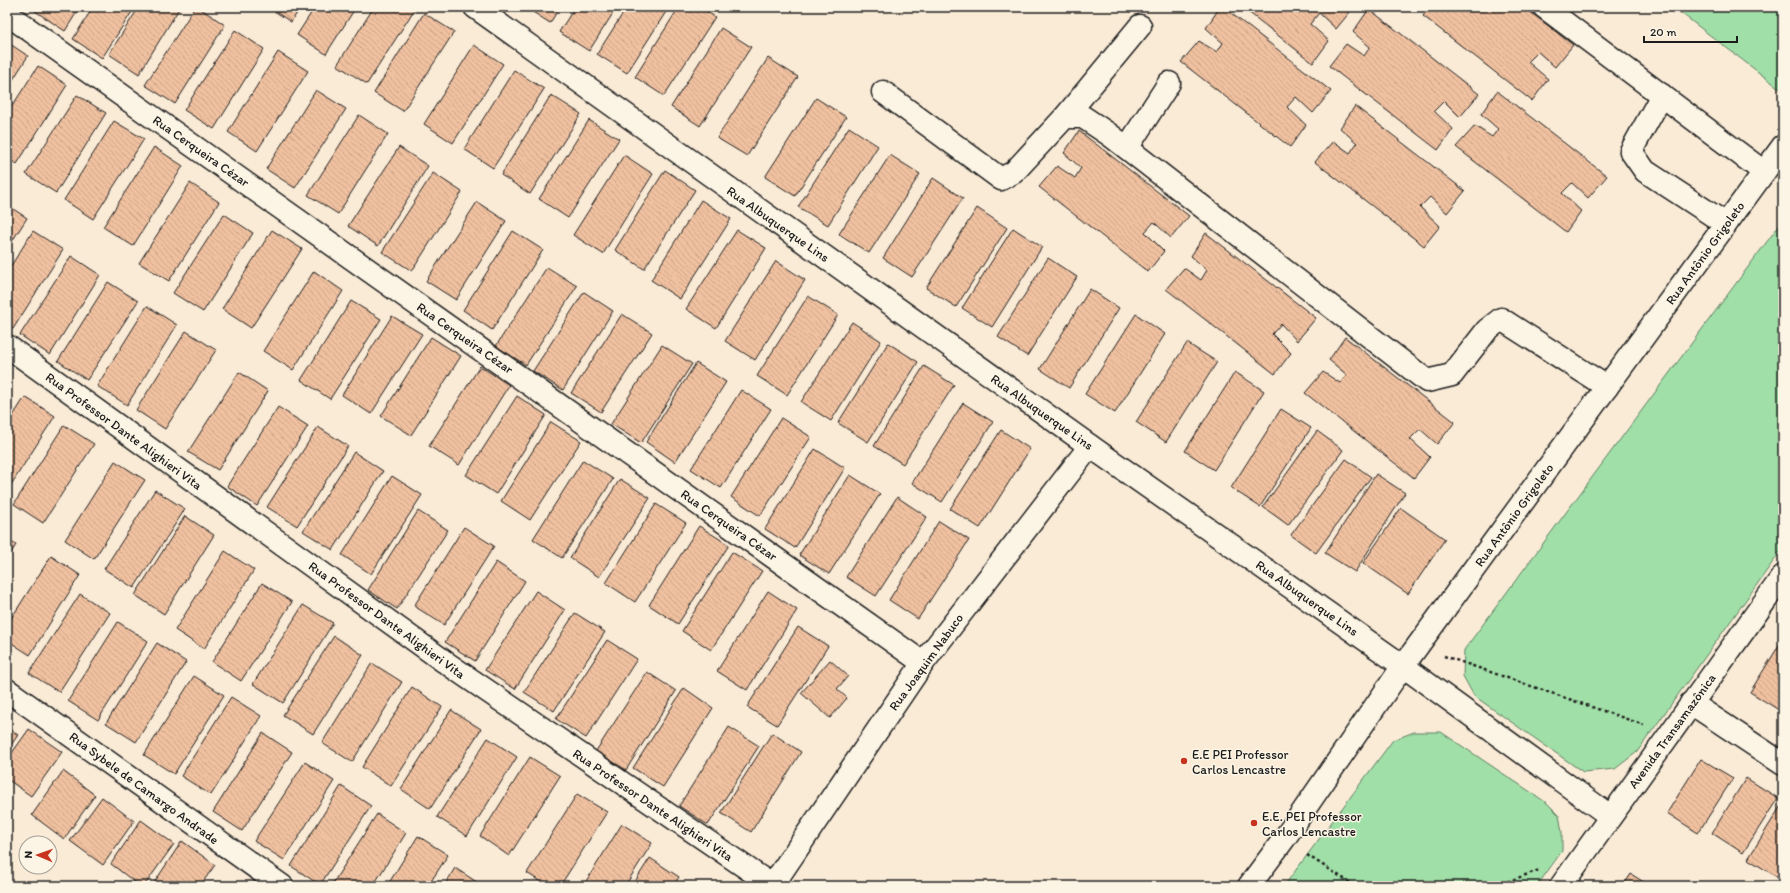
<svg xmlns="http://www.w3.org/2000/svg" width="1790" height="893" font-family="Itim,sans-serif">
<defs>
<pattern id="building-back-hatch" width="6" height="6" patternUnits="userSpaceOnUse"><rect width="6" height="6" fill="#f0c1a0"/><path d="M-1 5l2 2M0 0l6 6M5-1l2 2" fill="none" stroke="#cda589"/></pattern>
</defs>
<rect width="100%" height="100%" fill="#faebd7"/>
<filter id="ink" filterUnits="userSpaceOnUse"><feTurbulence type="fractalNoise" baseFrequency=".025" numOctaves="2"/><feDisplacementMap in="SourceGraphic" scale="8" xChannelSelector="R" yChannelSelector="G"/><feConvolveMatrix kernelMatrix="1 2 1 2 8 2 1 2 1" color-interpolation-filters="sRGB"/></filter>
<g filter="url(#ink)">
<g fill="#a0dfa7" stroke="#5e7e62">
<path d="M 1673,7 L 1783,7 L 1783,91 Z"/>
<path d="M 1783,220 L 1783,548 L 1637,752 L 1615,769 L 1583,772 L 1474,696 L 1463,676 L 1464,650 Z"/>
<path d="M 1414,732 L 1441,732 L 1547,803 L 1559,815 L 1562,832 L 1562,851 L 1537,886 L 1284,886 L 1393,740 Z"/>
</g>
<g fill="url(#building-back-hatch)" stroke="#1c1c1c">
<path d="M 38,7 L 80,7 L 65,31 L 35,11 Z"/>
<path d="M 93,7 L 135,7 L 102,58 L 73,39 Z"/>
<path d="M 139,7 L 180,7 L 139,74 L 109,54 Z"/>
<path d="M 195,7 L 198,7 L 225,25 L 175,104 L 145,85 Z"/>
<path d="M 268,7 L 301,7 L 291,22 Z"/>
<path d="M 315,7 L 356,7 L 326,54 L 297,35 Z"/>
<path d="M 374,7 L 416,7 L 367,84 L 337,65 Z"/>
<path d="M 525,7 L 560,7 L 550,23 Z"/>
<path d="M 575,7 L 617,7 L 589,51 L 559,32 Z"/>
<path d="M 627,7 L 669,7 L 627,73 L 597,54 Z"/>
<path d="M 679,7 L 700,7 L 715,17 L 664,96 L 635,77 Z"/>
<path d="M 1220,7 L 1223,7 L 1331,91 L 1313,113 L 1296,97 L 1287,107 L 1306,125 L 1290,147 L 1181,62 L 1199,41 L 1217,52 L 1223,43 L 1206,28 Z"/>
<path d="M 1242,7 L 1354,7 L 1336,29 L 1319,13 L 1310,24 L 1329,41 L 1313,63 Z"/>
<path d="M 1430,7 L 1524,7 L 1573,45 L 1555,67 L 1538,52 L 1528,62 L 1548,79 L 1532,101 L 1423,16 Z"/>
<path d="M 1369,9 L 1479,94 L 1460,117 L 1444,101 L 1434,111 L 1453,129 L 1438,150 L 1329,66 L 1346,44 L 1364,56 L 1370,47 L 1353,32 Z"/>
<path d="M 424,13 L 454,32 L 403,111 L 374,93 Z"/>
<path d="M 721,28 L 751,47 L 700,126 L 671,107 Z"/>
<path d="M 235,30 L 264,49 L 214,129 L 184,110 Z"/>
<path d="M 7,42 L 28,56 L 7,89 Z"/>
<path d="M 474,45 L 503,64 L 453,143 L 424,124 Z"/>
<path d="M 278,52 L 308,71 L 257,151 L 228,132 Z"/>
<path d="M 768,58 L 798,77 L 747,156 L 717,138 Z"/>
<path d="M 38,66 L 67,85 L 17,164 L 7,158 L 7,114 Z"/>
<path d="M 514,70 L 544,89 L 493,168 L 464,149 Z"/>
<path d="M 316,90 L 346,109 L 295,188 L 266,169 Z"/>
<path d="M 1497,91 L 1607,176 L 1588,198 L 1572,183 L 1562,193 L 1581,211 L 1566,232 L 1456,147 L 1475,126 L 1492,137 L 1498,129 L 1481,114 Z"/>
<path d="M 77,95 L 106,113 L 56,193 L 26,174 Z"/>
<path d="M 551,95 L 581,114 L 530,194 L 501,175 Z"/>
<path d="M 816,98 L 846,117 L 795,196 L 765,177 Z"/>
<path d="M 1355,106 L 1465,191 L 1447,213 L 1430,197 L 1420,207 L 1440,226 L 1424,246 L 1315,162 L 1333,141 L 1350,153 L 1357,143 L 1340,128 Z"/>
<path d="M 359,115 L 388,134 L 338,214 L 308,195 Z"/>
<path d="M 589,120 L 619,139 L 568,218 L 539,199 Z"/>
<path d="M 114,121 L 144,139 L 93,219 L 64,200 Z"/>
<path d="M 849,127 L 878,146 L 828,225 L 798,207 Z"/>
<path d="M 1079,131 L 1189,216 L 1171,238 L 1154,222 L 1145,232 L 1164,251 L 1148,272 L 1039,187 L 1057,166 L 1075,178 L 1081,168 L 1064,153 Z"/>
<path d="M 154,147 L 183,166 L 133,246 L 103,227 Z"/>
<path d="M 399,147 L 428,166 L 378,246 L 348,226 Z"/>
<path d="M 624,155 L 653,174 L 603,254 L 573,235 Z"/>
<path d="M 890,155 L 920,174 L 869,253 L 839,234 Z"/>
<path d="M 665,170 L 695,190 L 644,269 L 615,250 Z"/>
<path d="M 433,173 L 462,192 L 412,271 L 382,252 Z"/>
<path d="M 933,178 L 963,198 L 912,277 L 883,258 Z"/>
<path d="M 190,183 L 219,202 L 169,281 L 139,263 Z"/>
<path d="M 701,200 L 731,219 L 680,299 L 651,280 Z"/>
<path d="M 477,202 L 506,221 L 456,300 L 426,281 Z"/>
<path d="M 7,205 L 27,218 L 7,249 Z"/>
<path d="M 977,208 L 1007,228 L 956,307 L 926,288 Z"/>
<path d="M 224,214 L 253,233 L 203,312 L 173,293 Z"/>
<path d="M 1013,228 L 1042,247 L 992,327 L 962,308 Z"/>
<path d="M 272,230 L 302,249 L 251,328 L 222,309 Z"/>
<path d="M 737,230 L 766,248 L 716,328 L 686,309 Z"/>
<path d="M 33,231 L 63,250 L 13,329 L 7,326 L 7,272 Z"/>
<path d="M 513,231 L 543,250 L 492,330 L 463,310 Z"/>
<path d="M 1206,233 L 1316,318 L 1297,341 L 1281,324 L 1272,334 L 1291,353 L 1275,374 L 1166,289 L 1184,268 L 1201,280 L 1207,270 L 1191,256 Z"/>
<path d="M 71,256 L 100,275 L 50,355 L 20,335 Z"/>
<path d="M 1048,258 L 1077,277 L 1027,356 L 998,337 Z"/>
<path d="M 776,261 L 805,280 L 755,360 L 725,341 Z"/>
<path d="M 547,267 L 577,286 L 526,365 L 496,346 Z"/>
<path d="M 314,271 L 343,291 L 293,370 L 263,351 Z"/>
<path d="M 108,282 L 138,301 L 87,380 L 58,361 Z"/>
<path d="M 1090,289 L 1119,308 L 1069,388 L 1040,369 Z"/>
<path d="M 584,292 L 613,311 L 563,390 L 533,371 Z"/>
<path d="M 808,296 L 838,315 L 787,395 L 757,376 Z"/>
<path d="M 351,301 L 381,319 L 330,399 L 301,380 Z"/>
<path d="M 147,306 L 177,325 L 127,405 L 97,386 Z"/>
<path d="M 622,314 L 652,333 L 601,412 L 571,393 Z"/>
<path d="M 1136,314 L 1165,334 L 1115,413 L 1085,394 Z"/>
<path d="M 392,316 L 422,334 L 371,414 L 342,395 Z"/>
<path d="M 852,322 L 881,341 L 831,421 L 801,402 Z"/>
<path d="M 186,331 L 216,350 L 165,429 L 136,410 Z"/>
<path d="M 431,337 L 461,356 L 411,435 L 381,416 Z"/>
<path d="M 1345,337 L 1455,422 L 1437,444 L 1420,429 L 1410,439 L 1430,457 L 1414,478 L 1305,393 L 1323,372 L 1340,383 L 1347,375 L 1329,360 Z"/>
<path d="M 888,343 L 918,362 L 868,442 L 838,423 Z"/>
<path d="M 1187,343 L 1217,362 L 1166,442 L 1136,422 Z"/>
<path d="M 662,345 L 692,364 L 641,443 L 611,424 Z"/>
<path d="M 696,363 L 726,382 L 675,462 L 646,442 Z"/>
<path d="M 480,366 L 509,385 L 459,465 L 429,446 Z"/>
<path d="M 924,366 L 954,385 L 903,464 L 874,446 Z"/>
<path d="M 239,372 L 268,391 L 218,470 L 188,452 Z"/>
<path d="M 1235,372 L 1264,391 L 1214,470 L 1185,451 Z"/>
<path d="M 741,390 L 771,409 L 721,488 L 691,469 Z"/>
<path d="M 517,396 L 546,415 L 496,494 L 466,475 Z"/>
<path d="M 25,397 L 55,416 L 7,491 L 7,425 Z"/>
<path d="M 963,403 L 993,422 L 942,502 L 912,483 Z"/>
<path d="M 278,407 L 308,426 L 257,506 L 227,486 Z"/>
<path d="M 1281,409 L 1311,428 L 1260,507 L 1231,488 Z"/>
<path d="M 781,418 L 811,437 L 760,516 L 731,497 Z"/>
<path d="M 551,422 L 581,441 L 530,520 L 501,501 Z"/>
<path d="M 64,425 L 94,444 L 43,523 L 14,504 Z"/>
<path d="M 318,427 L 348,446 L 297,526 L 267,507 Z"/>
<path d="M 1001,430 L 1030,449 L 980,528 L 950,509 Z"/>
<path d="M 1317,431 L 1343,450 L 1288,525 L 1263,507 Z"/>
<path d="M 815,449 L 845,468 L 795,548 L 765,529 Z"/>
<path d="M 354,452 L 383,471 L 333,550 L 303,531 Z"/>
<path d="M 1346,459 L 1371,477 L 1316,553 L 1291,535 Z"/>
<path d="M 583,460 L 613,479 L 562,558 L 533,539 Z"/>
<path d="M 115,461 L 145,480 L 94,559 L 65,540 Z"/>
<path d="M 1376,474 L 1405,493 L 1355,572 L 1325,553 Z"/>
<path d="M 850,475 L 880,494 L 829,574 L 799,555 Z"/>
<path d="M 392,476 L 422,495 L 371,574 L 342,555 Z"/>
<path d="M 620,479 L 650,498 L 599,577 L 570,558 Z"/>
<path d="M 155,490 L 185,509 L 134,588 L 104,569 Z"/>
<path d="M 897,497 L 927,517 L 876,596 L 846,577 Z"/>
<path d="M 656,504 L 686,523 L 635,602 L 606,583 Z"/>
<path d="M 1401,508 L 1445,539 L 1408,594 L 1363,563 Z"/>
<path d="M 418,511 L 448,530 L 397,609 L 368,590 Z"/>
<path d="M 185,516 L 214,535 L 164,614 L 135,595 Z"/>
<path d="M 939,521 L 969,540 L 918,619 L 889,600 Z"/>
<path d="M 699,526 L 729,545 L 678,624 L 649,605 Z"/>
<path d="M 464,527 L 494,546 L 444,625 L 414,606 Z"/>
<path d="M 7,539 L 16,545 L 7,559 Z"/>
<path d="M 225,551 L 254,570 L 204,649 L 175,630 Z"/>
<path d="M 732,552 L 762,571 L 711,650 L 682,631 Z"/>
<path d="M 51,556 L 80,575 L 30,655 L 7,640 L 7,625 Z"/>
<path d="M 496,562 L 525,581 L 475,661 L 445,642 Z"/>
<path d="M 262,583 L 292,602 L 241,681 L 212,662 Z"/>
<path d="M 536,591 L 565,610 L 515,689 L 485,670 Z"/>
<path d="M 768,591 L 797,610 L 747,690 L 717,671 Z"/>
<path d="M 80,594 L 110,613 L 59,692 L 29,673 Z"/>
<path d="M 303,605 L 333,623 L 283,703 L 253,684 Z"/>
<path d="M 575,613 L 605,632 L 554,711 L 524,692 Z"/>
<path d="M 118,622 L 148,641 L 98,720 L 68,701 Z"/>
<path d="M 798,627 L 828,646 L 777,725 L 747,707 Z"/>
<path d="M 334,636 L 363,655 L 313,734 L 283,715 Z"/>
<path d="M 1783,639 L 1783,710 L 1782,712 L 1750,692 Z"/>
<path d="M 607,640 L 637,659 L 586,738 L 556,719 Z"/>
<path d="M 157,643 L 186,662 L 136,742 L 106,723 Z"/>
<path d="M 830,660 L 848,676 L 837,689 L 847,698 L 830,718 L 801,693 Z"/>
<path d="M 372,663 L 402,682 L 352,762 L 322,743 Z"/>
<path d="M 647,672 L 676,691 L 626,770 L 596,751 Z"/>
<path d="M 194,676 L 224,695 L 174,774 L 144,755 Z"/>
<path d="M 412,687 L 442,707 L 391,786 L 362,767 Z"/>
<path d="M 684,688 L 713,708 L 663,787 L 633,768 Z"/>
<path d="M 231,697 L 261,716 L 211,795 L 181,776 Z"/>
<path d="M 451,710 L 481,729 L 430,809 L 401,789 Z"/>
<path d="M 7,727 L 18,735 L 7,751 Z"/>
<path d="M 729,727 L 759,746 L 708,825 L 679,806 Z"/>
<path d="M 29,729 L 62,752 L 31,796 L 7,779 L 7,760 Z"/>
<path d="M 263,733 L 292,752 L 242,831 L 213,812 Z"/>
<path d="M 772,733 L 801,752 L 751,832 L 721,813 Z"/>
<path d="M 488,738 L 517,757 L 467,836 L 437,817 Z"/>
<path d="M 530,757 L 560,776 L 509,856 L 480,836 Z"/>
<path d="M 1701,759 L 1733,778 L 1698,833 L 1667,813 Z"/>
<path d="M 305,762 L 334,781 L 284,860 L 254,841 Z"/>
<path d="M 63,771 L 95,795 L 64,839 L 32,815 Z"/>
<path d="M 1746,778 L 1778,798 L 1743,853 L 1712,833 Z"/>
<path d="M 341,786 L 371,806 L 320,885 L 291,866 Z"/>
<path d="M 577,794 L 607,812 L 560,886 L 547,886 L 527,873 Z"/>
<path d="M 102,797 L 134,821 L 103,865 L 70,841 Z"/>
<path d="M 1782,804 L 1783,873 L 1780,879 L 1748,859 Z"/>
<path d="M 377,814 L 406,833 L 373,886 L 331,886 Z"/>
<path d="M 141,820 L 174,844 L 144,886 L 140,886 L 111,864 Z"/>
<path d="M 622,824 L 652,843 L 625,886 L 583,886 Z"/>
<path d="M 418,836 L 448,855 L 428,886 L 387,886 Z"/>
<path d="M 182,841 L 215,865 L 200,886 L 152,886 Z"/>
<path d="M 650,858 L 679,877 L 673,886 L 632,886 Z"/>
<path d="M 455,868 L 483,886 L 444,886 Z"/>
<path d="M 1631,874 L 1650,886 L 1623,886 Z"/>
</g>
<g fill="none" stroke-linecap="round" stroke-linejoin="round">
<g stroke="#1c1c1c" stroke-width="25">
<g id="minor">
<path d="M 475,7 L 1090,446 L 1403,666 L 1610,816"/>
<path d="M 1544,7 L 1764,172"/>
<path d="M 7,14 L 923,663"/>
<path d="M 883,92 L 1001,179 L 1014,172 L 1065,117 L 1083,117 L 1110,135 L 1427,381 L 1452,375 L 1487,330 L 1501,319 L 1607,387"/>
<path d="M 1662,95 L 1631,151 L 1645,171 L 1726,224"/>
<path d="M 1065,117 L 1140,26"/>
<path d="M 1127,148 L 1169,83"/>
<path d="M 7,346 L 445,662 L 773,886"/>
<path d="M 7,690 L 282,886"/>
<path d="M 1691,703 L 1783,764"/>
<path d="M 772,886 L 923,663 L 1090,446"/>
<path d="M 1249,886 L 1284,839 L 1403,666 L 1783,146"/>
<path d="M 1561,886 L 1783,576"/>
</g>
</g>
<g stroke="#1c1c1c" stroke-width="2.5" stroke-dasharray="3 3" stroke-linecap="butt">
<path d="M 1444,656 L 1644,725"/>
<path d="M 1307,855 L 1355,886"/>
<path d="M 1496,886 L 1539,870"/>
</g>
<use href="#minor" stroke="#fcf5e5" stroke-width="22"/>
</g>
</g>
<g fill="#c8321e" stroke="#fcf5e5" stroke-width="1.5">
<circle cx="1184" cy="761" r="4"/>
<circle cx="1254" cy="823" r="4"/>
</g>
<g text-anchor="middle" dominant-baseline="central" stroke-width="3" stroke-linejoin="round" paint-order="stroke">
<g font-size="13" fill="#1c1c1c" stroke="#fcf5e5">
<text transform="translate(201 151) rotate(35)">Rua Cerqueira Cézar</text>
<text transform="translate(778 224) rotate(35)">Rua Albuquerque Lins</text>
<text transform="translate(1705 253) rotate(-54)">Rua Antônio Grigoleto</text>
<text transform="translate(465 338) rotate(35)">Rua Cerqueira Cézar</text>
<text transform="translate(1042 412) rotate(35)">Rua Albuquerque Lins</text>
<text transform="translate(124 431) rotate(36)">Rua Professor Dante Alighieri Vita</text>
<text transform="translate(1514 515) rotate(-54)">Rua Antônio Grigoleto</text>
<text transform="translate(729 525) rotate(35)">Rua Cerqueira Cézar</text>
<text transform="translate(1307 598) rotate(35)">Rua Albuquerque Lins</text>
<text transform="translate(387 620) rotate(36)">Rua Professor Dante Alighieri Vita</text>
<text transform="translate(926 662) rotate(-54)">Rua Joaquim Nabuco</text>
<text transform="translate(1672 731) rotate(-54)">Avenida Transamazônica</text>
<text transform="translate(144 788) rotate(36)">Rua Sybele de Camargo Andrade</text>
<text transform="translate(653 805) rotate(34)">Rua Professor Dante Alighieri Vita</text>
</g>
<g font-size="13" fill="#1c1c1c" stroke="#fcf5e5" text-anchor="start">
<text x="1192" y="754">E.E PEI Professor<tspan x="1192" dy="15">Carlos Lencastre</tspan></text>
<text x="1262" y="816">E.E. PEI Professor<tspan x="1262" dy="15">Carlos Lencastre</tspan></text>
</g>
</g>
<rect width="1790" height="893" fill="none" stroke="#fcf5e5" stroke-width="24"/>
<rect x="12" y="12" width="1766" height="869" fill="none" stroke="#1c1c1c" stroke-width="1.5" filter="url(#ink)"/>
<g transform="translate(38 855) rotate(272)"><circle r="19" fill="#fcf5e5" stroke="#a29e95"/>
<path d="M0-3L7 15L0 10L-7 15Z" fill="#c8321e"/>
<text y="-6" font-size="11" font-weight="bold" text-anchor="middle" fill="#1c1c1c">N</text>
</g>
<path d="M1644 36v6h93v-6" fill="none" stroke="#1c1c1c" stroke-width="2"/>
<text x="1650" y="36" font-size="12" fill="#1c1c1c" stroke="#fcf5e5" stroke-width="3" paint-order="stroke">20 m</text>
</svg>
